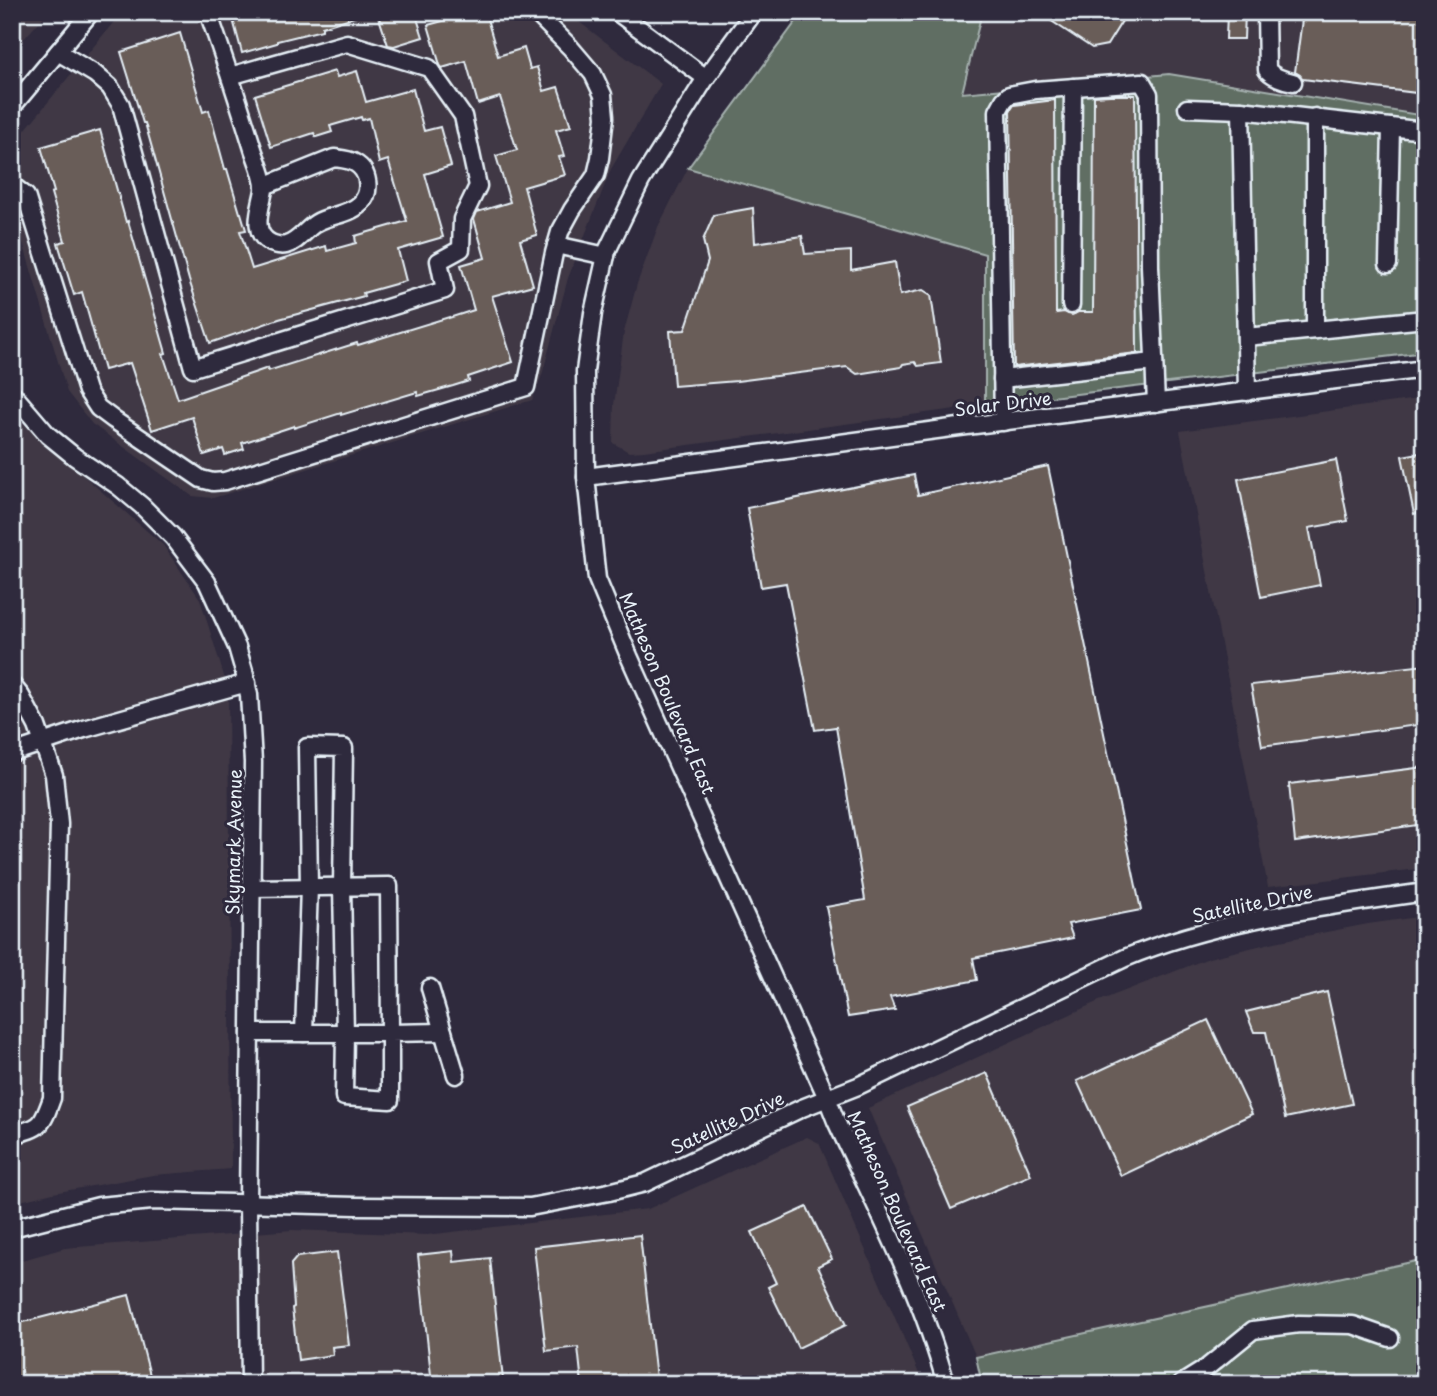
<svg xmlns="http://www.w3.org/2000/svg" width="1437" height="1396" font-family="'Playpen Sans',sans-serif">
<rect width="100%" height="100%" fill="#2f2a3d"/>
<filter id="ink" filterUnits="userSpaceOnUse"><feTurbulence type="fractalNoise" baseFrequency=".0143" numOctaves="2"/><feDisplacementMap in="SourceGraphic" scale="14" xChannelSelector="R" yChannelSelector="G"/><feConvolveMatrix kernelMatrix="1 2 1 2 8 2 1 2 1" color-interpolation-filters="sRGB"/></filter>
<g filter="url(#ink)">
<g fill="#403945">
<path d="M 12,12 L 48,12 L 12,52 Z"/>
<path d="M 122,12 L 566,12 L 661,84 L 611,169 L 568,278 L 542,375 L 532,400 L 213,498 L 192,496 L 92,424 L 67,392 L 17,222 L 12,217 L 12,146 Z"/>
<path d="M 982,12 L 1425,12 L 1425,116 L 1169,74 L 962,93 Z"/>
<path d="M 688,168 L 985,254 L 985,405 L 644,451 L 629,452 L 613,443 L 614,405 L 624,332 L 637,284 L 658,227 Z"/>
<path d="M 1425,398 L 1425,868 L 1268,887 L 1180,431 Z"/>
<path d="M 12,411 L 24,424 L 163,545 L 200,599 L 228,689 L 231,1169 L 153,1175 L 53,1193 L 12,1203 Z"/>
<path d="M 1425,916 L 1425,1259 L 976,1357 L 868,1108 L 1099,1001 L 1209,958 L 1275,942 L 1368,924 Z"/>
<path d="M 807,1137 L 819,1143 L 905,1341 L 919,1374 L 920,1384 L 12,1384 L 12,1263 L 65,1248 L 292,1230 L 427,1235 L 648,1209 Z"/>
</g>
<g fill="#616e64" stroke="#a4b0ae" stroke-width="2">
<path d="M 803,12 L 982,12 L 962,93 L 1169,74 L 1425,116 L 1425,352 L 985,405 L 985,254 L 688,168 Z"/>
<path d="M 1425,1259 L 1425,1384 L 982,1384 L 976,1357 Z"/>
</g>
<g fill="#695d58" stroke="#e8f1f8" stroke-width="2">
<path d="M 231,12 L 359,12 L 360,15 L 322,27 L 322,30 L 277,41 L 277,43 L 242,53 Z"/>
<path d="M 377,12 L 415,12 L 423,37 L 394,46 L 388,45 Z"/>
<path d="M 476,12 L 485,12 L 498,56 L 524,48 L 530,69 L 537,67 L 544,91 L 558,87 L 571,126 L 556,130 L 564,156 L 559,157 L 565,175 L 524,187 L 537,235 L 520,240 L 533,285 L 492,296 L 513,362 L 468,377 L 469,381 L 453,386 L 418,396 L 417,392 L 341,415 L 341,413 L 294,428 L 294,426 L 242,443 L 244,449 L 225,455 L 223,449 L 204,455 L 192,417 L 152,430 L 130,363 L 104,370 L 82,292 L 74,295 L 58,243 L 65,241 L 51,193 L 54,192 L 41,147 L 100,130 L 126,222 L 128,221 L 143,273 L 166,353 L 163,354 L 178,399 L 268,368 L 268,371 L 357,343 L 358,345 L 449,317 L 449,318 L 474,310 L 461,265 L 485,258 L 474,219 L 477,212 L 510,202 L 496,156 L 517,150 L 500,97 L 478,104 L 466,61 L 442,68 L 440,65 L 428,25 Z"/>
<path d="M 1038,12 L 1120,12 L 1122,21 L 1107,45 L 1092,48 Z"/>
<path d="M 1227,12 L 1245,12 L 1244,39 L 1226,39 Z"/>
<path d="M 1303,12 L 1425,12 L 1425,94 L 1303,79 L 1300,75 L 1295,72 Z"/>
<path d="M 180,33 L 203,112 L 209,110 L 225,169 L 227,169 L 240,213 L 241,213 L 246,230 L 240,231 L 252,269 L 326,246 L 327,251 L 356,243 L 355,236 L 407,221 L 388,160 L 379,163 L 369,118 L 362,120 L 361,117 L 330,126 L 332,132 L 316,137 L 314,133 L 271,147 L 255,95 L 335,71 L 337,77 L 357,71 L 366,102 L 413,89 L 424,131 L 440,127 L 451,166 L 425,174 L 443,237 L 398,250 L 406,281 L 363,293 L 364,296 L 279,319 L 210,343 L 189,280 L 145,123 L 143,123 L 121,52 Z"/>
<path d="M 1110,95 L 1135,95 L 1137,353 L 1014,367 L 1010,111 L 1014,105 L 1055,100 L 1056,313 L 1064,312 L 1072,315 L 1078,312 L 1093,312 L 1094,96 Z"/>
<path d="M 753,208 L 755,243 L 802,236 L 805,254 L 851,251 L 851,270 L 895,262 L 900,295 L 923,290 L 931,295 L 941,363 L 918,366 L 915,362 L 903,364 L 901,367 L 857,374 L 847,367 L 737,381 L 674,386 L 670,331 L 685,330 L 708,261 L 703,240 L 714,215 Z"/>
<path d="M 1425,452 L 1425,511 L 1414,514 L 1402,456 Z"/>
<path d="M 1336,460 L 1348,521 L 1309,528 L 1320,585 L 1261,597 L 1238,479 Z"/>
<path d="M 1048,466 L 1141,910 L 1068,924 L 1073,938 L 973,958 L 977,980 L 890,997 L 895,1010 L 848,1017 L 826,907 L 865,900 L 836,727 L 815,730 L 786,583 L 761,587 L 747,508 L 914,475 L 918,495 Z"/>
<path d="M 1425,665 L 1425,724 L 1262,746 L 1251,685 Z"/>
<path d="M 1425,767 L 1425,824 L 1295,842 L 1289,784 Z"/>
<path d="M 1327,992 L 1352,1104 L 1285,1118 L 1266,1032 L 1254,1032 L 1246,1012 Z"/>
<path d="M 1208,1020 L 1252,1114 L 1121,1176 L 1077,1081 Z"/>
<path d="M 987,1073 L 1031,1175 L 951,1209 L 907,1107 Z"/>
<path d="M 807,1207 L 832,1259 L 818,1266 L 846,1325 L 798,1348 L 768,1287 L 776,1283 L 752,1232 Z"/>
<path d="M 640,1235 L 656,1379 L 613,1384 L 582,1384 L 578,1347 L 546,1351 L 534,1247 Z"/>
<path d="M 453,1251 L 454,1262 L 490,1258 L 503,1380 L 473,1384 L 432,1384 L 418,1255 Z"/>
<path d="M 337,1252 L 349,1345 L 332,1347 L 333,1355 L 298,1360 L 292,1308 L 294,1307 L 291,1264 L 297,1257 Z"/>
<path d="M 129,1295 L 151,1379 L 133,1384 L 12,1384 L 12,1325 Z"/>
</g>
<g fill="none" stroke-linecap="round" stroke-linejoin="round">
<g stroke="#e8f1f8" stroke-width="21">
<g id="minor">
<path d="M 208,12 C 224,58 239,103 253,149 C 257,161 265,178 264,190 C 261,208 250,233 271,243 C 275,245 282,246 286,245 C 298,242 306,229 316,223 C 329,215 349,215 360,204 C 372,192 369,171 355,163 C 348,159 341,159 334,158 L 264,186"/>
<path d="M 617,12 L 706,78"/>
<path d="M 754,12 L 706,78 L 641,181 L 607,251 L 593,313 L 585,371 L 586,477 L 597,579 L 629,656 L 827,1098 L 836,1121 C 876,1207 921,1292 946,1384"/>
<path d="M 1266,12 L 1267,70 C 1274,77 1282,80 1293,82"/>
<path d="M 58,52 L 95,74 L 110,87 L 121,105 L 193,368 L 445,290 L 439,261 L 461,249 L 462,219 L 478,186 L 463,116 L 429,68 L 347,43 L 230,76"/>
<path d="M 12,107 L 91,12"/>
<path d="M 1187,108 L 1241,110"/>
<path d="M 1315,117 L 1315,330"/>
<path d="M 12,185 L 26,196 L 87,391 L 98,408 L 114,420 L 201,479 L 213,482 L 225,481 L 526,387 L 554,253 L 560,232 L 572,210 L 596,175 L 600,158 L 605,117 L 603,95 L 593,74 L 570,47 L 535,12"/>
<path d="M 556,245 L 606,256"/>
<path d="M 1388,264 L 1391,127"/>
<path d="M 1071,305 L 1073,87"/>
<path d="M 1246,337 L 1425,319"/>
<path d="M 1002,379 L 1154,362"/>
<path d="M 1247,392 L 1241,110 L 1425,131"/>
<path d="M 12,393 L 48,435 L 75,457 L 118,486 L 142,506 L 173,537 L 207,582 L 237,647 L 244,671 L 249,695 L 253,762 L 248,1203 L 250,1384"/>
<path d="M 1003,422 L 998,111 L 1004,100 L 1009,95 L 1035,90 L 1142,82 L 1149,94 L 1150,266 L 1156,403"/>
<path d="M 586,477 L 959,427 L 1425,369"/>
<path d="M 12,685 L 21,696 L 37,726 L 54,775 L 59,824 L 52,1098 C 42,1126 42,1127 12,1135"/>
<path d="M 12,753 L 84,729 L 247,683"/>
<path d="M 430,988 L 456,1075"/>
<path d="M 250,1033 L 390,1033 L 389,886 L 252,888"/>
<path d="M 304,1033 L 309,887 L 307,747 L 344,748 L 342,887 L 345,1033 L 344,1097 L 390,1100 L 390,1033 L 443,1032"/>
<path d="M 12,1228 L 99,1206 L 152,1201 L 356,1206 L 530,1207 L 609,1192 L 645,1183 L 802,1108 L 858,1086 L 1125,958 C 1220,919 1324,907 1425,892"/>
<path d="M 1181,1384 L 1205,1369 L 1253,1330 L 1299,1324 L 1353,1325 L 1390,1338"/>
</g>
</g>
<use href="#minor" stroke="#2f2a3d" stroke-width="16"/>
</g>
</g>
<g text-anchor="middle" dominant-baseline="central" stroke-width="6" stroke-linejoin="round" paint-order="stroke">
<g font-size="18" fill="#e8f1f8" stroke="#2f2a3d">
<text transform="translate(1003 403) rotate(-7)">Solar Drive</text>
<text transform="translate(668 693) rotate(67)">Matheson Boulevard East</text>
<text transform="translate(233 842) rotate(-89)">Skymark Avenue</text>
<text transform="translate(1252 903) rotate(-12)">Satellite Drive</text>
<text transform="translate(727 1122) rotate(-25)">Satellite Drive</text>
<text transform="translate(898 1211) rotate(66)">Matheson Boulevard East</text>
</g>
</g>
<rect width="1437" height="1396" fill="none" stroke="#2f2a3d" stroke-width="42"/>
<rect x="21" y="21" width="1395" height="1354" fill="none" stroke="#e8f1f8" stroke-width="2.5" filter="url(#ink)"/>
</svg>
